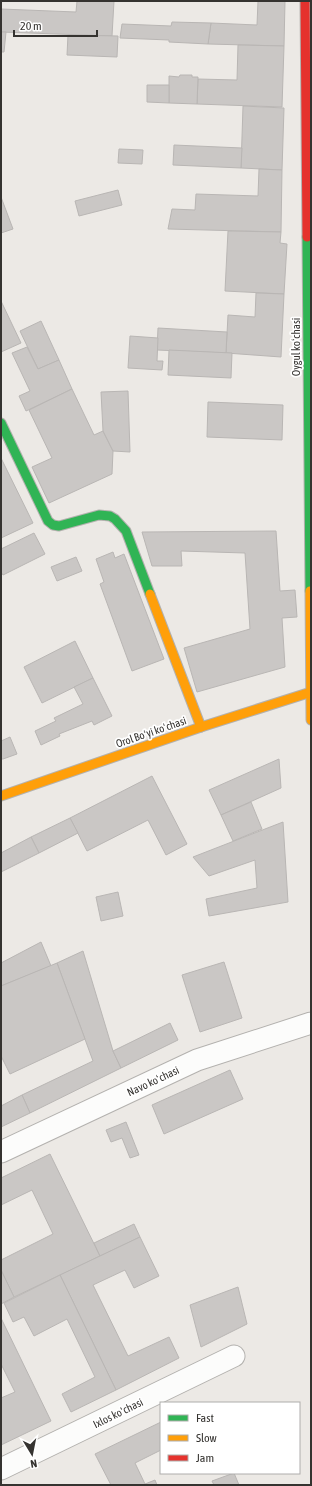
<svg xmlns="http://www.w3.org/2000/svg" width="312" height="1486" font-family="'Asap Condensed',sans-serif">
<rect width="100%" height="100%" fill="#ece9e5"/>
<g fill="#cac7c5" stroke="#b9b6b4">
<path d="M 77,1 L 114,1 L 112,36 L 1,32 L 1,9 L 76,12 Z"/>
<path d="M 258,1 L 285,1 L 284,46 L 208,44 L 211,23 L 257,25 Z"/>
<path d="M 172,22 L 211,23 L 208,44 L 169,42 L 169,40 L 120,38 L 122,24 L 171,26 Z"/>
<path d="M 1,32 L 6,32 L 4,52 L 1,52 Z"/>
<path d="M 68,35 L 118,36 L 117,57 L 67,55 Z"/>
<path d="M 238,45 L 284,46 L 282,107 L 197,104 L 198,79 L 237,80 Z"/>
<path d="M 180,75 L 192,75 L 192,77 L 198,77 L 197,104 L 169,103 L 169,76 L 179,77 Z"/>
<path d="M 147,85 L 169,85 L 169,103 L 147,102 Z"/>
<path d="M 243,106 L 284,108 L 282,170 L 241,168 Z"/>
<path d="M 174,145 L 242,148 L 241,168 L 173,165 Z"/>
<path d="M 119,149 L 143,150 L 142,164 L 118,163 Z"/>
<path d="M 259,169 L 282,170 L 281,232 L 168,229 L 172,209 L 195,210 L 196,194 L 258,196 Z"/>
<path d="M 118,190 L 122,205 L 79,216 L 75,201 Z"/>
<path d="M 1,197 L 13,229 L 1,233 Z"/>
<path d="M 228,231 L 281,232 L 280,243 L 287,244 L 284,294 L 225,291 Z"/>
<path d="M 256,293 L 284,294 L 281,357 L 226,353 L 228,315 L 255,317 Z"/>
<path d="M 1,301 L 21,343 L 1,352 Z"/>
<path d="M 41,321 L 59,360 L 38,369 L 20,331 Z"/>
<path d="M 158,328 L 227,332 L 226,353 L 157,350 Z"/>
<path d="M 130,336 L 158,338 L 157,361 L 163,361 L 162,370 L 128,368 Z"/>
<path d="M 27,347 L 38,369 L 59,360 L 72,389 L 26,411 L 19,396 L 30,391 L 12,353 Z"/>
<path d="M 169,350 L 232,353 L 231,378 L 168,375 Z"/>
<path d="M 72,389 L 94,435 L 103,431 L 113,451 L 112,474 L 49,503 L 32,467 L 52,458 L 29,410 Z"/>
<path d="M 128,391 L 130,452 L 113,451 L 103,431 L 101,392 Z"/>
<path d="M 208,402 L 283,405 L 282,440 L 207,437 Z"/>
<path d="M 1,458 L 33,523 L 1,538 Z"/>
<path d="M 276,531 L 280,591 L 295,590 L 297,617 L 282,618 L 285,667 L 197,692 L 184,648 L 250,629 L 245,553 L 181,551 L 182,566 L 152,566 L 142,532 Z"/>
<path d="M 34,533 L 45,554 L 3,575 L 1,572 L 1,549 Z"/>
<path d="M 113,552 L 115,558 L 124,554 L 164,659 L 132,671 L 100,584 L 104,582 L 96,559 Z"/>
<path d="M 76,557 L 82,571 L 57,581 L 51,567 Z"/>
<path d="M 75,641 L 93,678 L 42,703 L 24,667 Z"/>
<path d="M 93,678 L 112,716 L 94,725 L 92,721 L 59,734 L 60,736 L 41,745 L 35,731 L 56,721 L 54,718 L 83,704 L 74,687 Z"/>
<path d="M 10,737 L 17,754 L 3,759 L 1,759 L 1,741 Z"/>
<path d="M 279,759 L 281,788 L 221,815 L 209,790 Z"/>
<path d="M 152,776 L 187,844 L 166,855 L 148,820 L 87,851 L 70,818 Z"/>
<path d="M 251,802 L 262,829 L 233,841 L 221,815 Z"/>
<path d="M 70,818 L 78,833 L 39,853 L 31,837 Z"/>
<path d="M 283,822 L 288,902 L 209,916 L 206,899 L 257,888 L 255,860 L 209,876 L 193,857 Z"/>
<path d="M 31,837 L 39,853 L 1,872 L 1,853 Z"/>
<path d="M 118,892 L 123,916 L 101,921 L 96,897 Z"/>
<path d="M 41,942 L 51,966 L 1,986 L 1,963 Z"/>
<path d="M 83,951 L 113,1051 L 121,1068 L 30,1113 L 22,1095 L 93,1061 L 57,963 Z"/>
<path d="M 224,962 L 242,1018 L 200,1032 L 182,975 Z"/>
<path d="M 57,963 L 85,1039 L 10,1074 L 1,1056 L 1,986 Z"/>
<path d="M 170,1023 L 178,1040 L 121,1068 L 113,1051 Z"/>
<path d="M 230,1070 L 243,1099 L 164,1134 L 152,1105 Z"/>
<path d="M 22,1095 L 30,1113 L 1,1127 L 1,1106 Z"/>
<path d="M 126,1122 L 139,1155 L 130,1158 L 122,1138 L 111,1142 L 106,1130 Z"/>
<path d="M 50,1154 L 100,1256 L 14,1297 L 1,1270 L 1,1260 L 53,1234 L 32,1190 L 1,1205 L 1,1178 Z"/>
<path d="M 134,1224 L 140,1237 L 100,1256 L 94,1243 Z"/>
<path d="M 140,1237 L 159,1276 L 134,1288 L 125,1270 L 93,1285 L 128,1356 L 169,1337 L 179,1358 L 116,1390 L 60,1275 Z"/>
<path d="M 1,1270 L 14,1297 L 1,1304 Z"/>
<path d="M 60,1275 L 116,1390 L 71,1412 L 62,1394 L 95,1377 L 67,1319 L 34,1336 L 24,1317 L 13,1322 L 4,1303 Z"/>
<path d="M 238,1287 L 247,1324 L 201,1347 L 190,1305 Z"/>
<path d="M 1,1318 L 51,1421 L 1,1445 L 1,1398 L 15,1392 L 1,1364 Z"/>
<path d="M 161,1422 L 161,1450 L 135,1463 L 145,1484 L 155,1480 L 157,1485 L 111,1485 L 95,1454 Z"/>
<path d="M 234,1473 L 239,1485 L 214,1485 L 212,1481 Z"/>
</g>
<g fill="none" stroke-linecap="round" stroke-linejoin="round">
<g stroke="#b3b1ae" stroke-width="23">
<g id="street">
<path d="M 1,1152 L 197,1060 L 311,1023"/>
<path d="M 1,1469 L 234,1356"/>
</g>
</g>
<g stroke="#b3b1ae" stroke-width="11">
<g id="fast">
<path d="M 307,237 L 310,591"/>
<path d="M 1,423 L 48,521 L 53,525 L 59,526 L 99,515 L 110,516 L 115,519 L 126,531 L 150,594"/>
</g>
</g>
<g stroke="#b3b1ae" stroke-width="11">
<g id="slow">
<path d="M 310,591 L 311,720"/>
<path d="M 150,594 L 201,727"/>
<path d="M 1,796 L 201,727 L 311,692"/>
</g>
</g>
<g stroke="#b3b1ae" stroke-width="11">
<path id="jam" d="M 305,1 L 307,237"/>
</g>
<use href="#street" stroke="#fcfcfb" stroke-width="21"/>
<use href="#fast" stroke="#30b455" stroke-width="9"/>
<use href="#slow" stroke="#ff9f0a" stroke-width="9"/>
<use href="#jam" stroke="#e5322d" stroke-width="9"/>
</g>
<g text-anchor="middle" dominant-baseline="central" stroke-width="3.5" stroke-linejoin="round" paint-order="stroke">
<g font-size="11" fill="#353330" stroke="#fff">
<text transform="translate(296 347) rotate(-90)">Oygul koʻchasi</text>
<text transform="translate(151 732) rotate(-19)">Orol Boʻyi koʻchasi</text>
<text transform="translate(153 1081) rotate(-25)">Navo koʻchasi</text>
<text transform="translate(118 1413) rotate(-26)">Ixlos koʻchasi</text>
</g>
</g>
<rect width="312" height="1486" fill="none" stroke="#353330" stroke-width="4"/>
<rect x="160" y="1402" width="140" height="72" fill="#ffffff" stroke="#aeadac"/>
<rect x="168" y="1415" width="20" height="6" fill="#30b455" stroke="#aeadac"/>
<text x="196" y="1422" font-size="12" fill="#353330">Fast</text>
<rect x="168" y="1435" width="20" height="6" fill="#ff9f0a" stroke="#aeadac"/>
<text x="196" y="1442" font-size="12" fill="#353330">Slow</text>
<rect x="168" y="1455" width="20" height="6" fill="#e5322d" stroke="#aeadac"/>
<text x="196" y="1462" font-size="12" fill="#353330">Jam</text>
<g transform="translate(32 1454) rotate(170)" stroke="#ffffff" stroke-width="3" paint-order="stroke">
<path d="M0-3L7 15L0 10L-7 15Z" fill="#353330"/>
<text y="-6" font-size="11" font-weight="bold" text-anchor="middle" fill="#353330">N</text>
</g>
<path d="M14 30v6h83v-6" fill="none" stroke="#353330" stroke-width="2"/>
<text x="20" y="30" font-size="12" fill="#353330" stroke="#ffffff" stroke-width="3" paint-order="stroke">20 m</text>
</svg>
